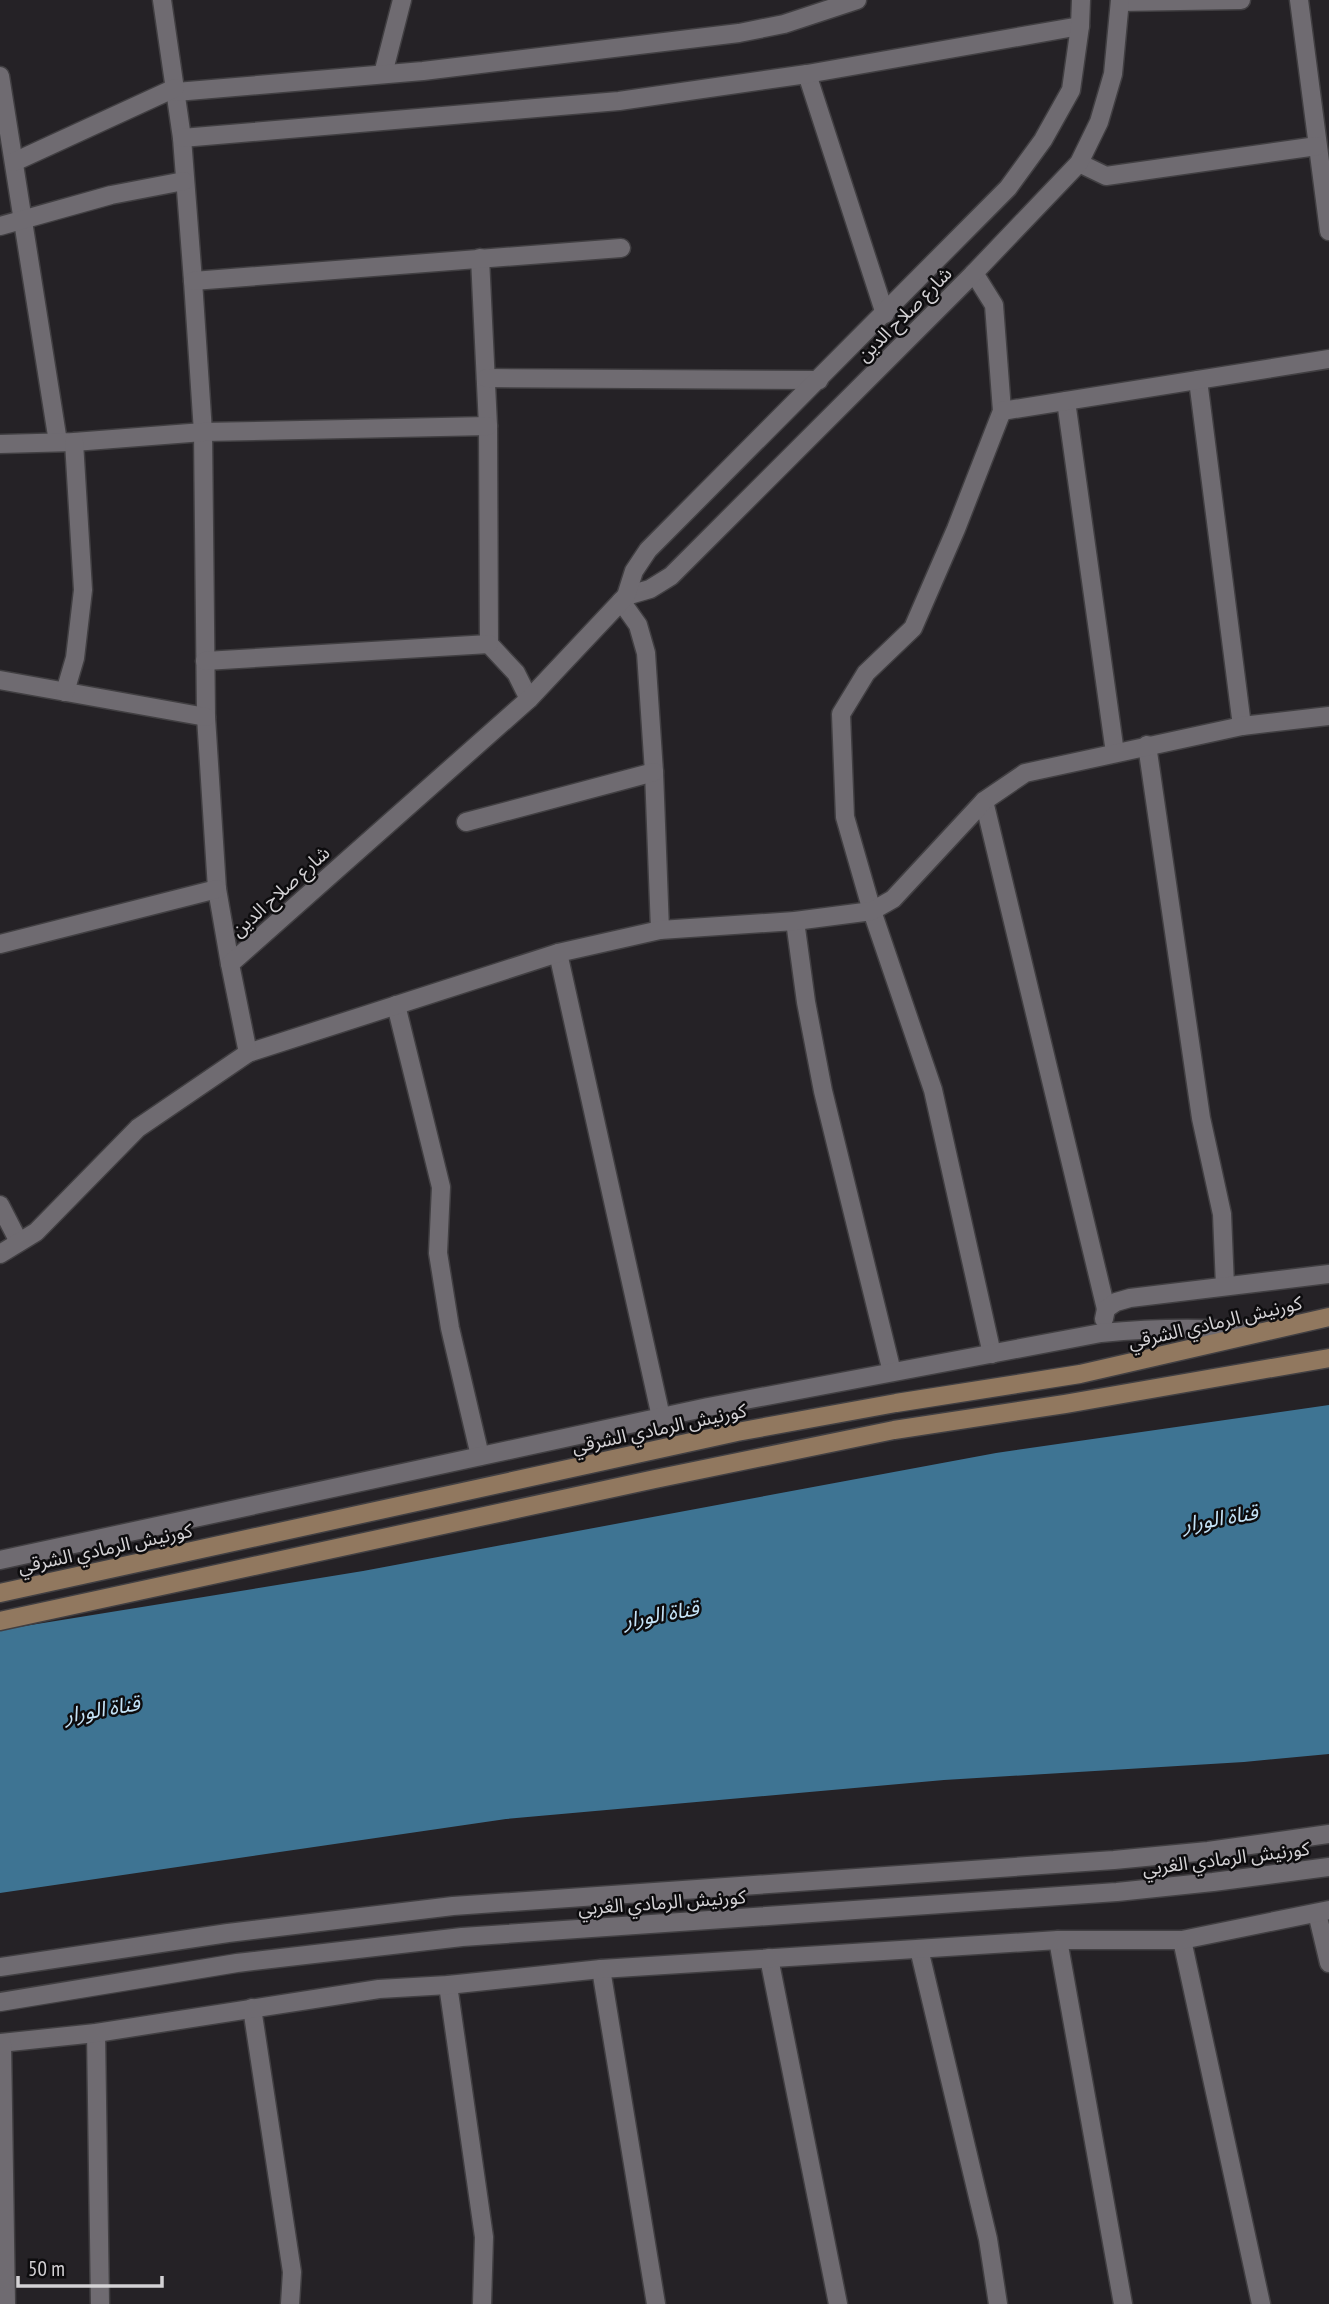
<svg xmlns="http://www.w3.org/2000/svg" width="1329" height="2304" font-family="'PT Sans Narrow','Noto Sans Arabic',sans-serif">
<rect width="100%" height="100%" fill="#252226"/>
<path fill="#3e7493" d="M 1329,1405 L 1329,1754 L 1244,1762 L 944,1780 L 506,1819 L 0,1893 L 0,1630 L 363,1571 L 996,1453 Z"/>
<g fill="none" stroke-linecap="round" stroke-linejoin="round">
<g stroke="#413f42" stroke-width="21">
<g id="minor">
<path d="M 162,0 L 182,138 L 193,281 L 203,432 L 206,717 L 217,889 L 230,964"/>
<path d="M 1299,0 L 1329,231"/>
<path d="M 1120,2 L 1241,0"/>
<path d="M 383,74 L 402,0"/>
<path d="M 807,74 L 885,314"/>
<path d="M 0,76 L 58,442"/>
<path d="M 176,92 L 423,71 L 739,33 L 784,24 L 857,0"/>
<path d="M 182,138 L 619,101 L 807,74 L 1080,26"/>
<path d="M 14,162 L 175,88"/>
<path d="M 1079,163 L 1106,176 L 1317,146"/>
<path d="M 0,226 L 111,195 L 184,181"/>
<path d="M 480,258 L 488,426 L 489,644 L 516,673 L 529,699"/>
<path d="M 974,273 L 994,305 L 1002,411 L 956,529 L 913,628 L 866,673 L 841,714 L 845,817 L 872,911 L 933,1090 L 992,1354"/>
<path d="M 193,281 L 621,248"/>
<path d="M 486,378 L 819,380"/>
<path d="M 1198,380 L 1242,726"/>
<path d="M 1066,401 L 1115,753"/>
<path d="M 1002,411 L 1329,359"/>
<path d="M 0,444 L 74,442 L 203,432 L 488,426"/>
<path d="M 621,601 L 638,625 L 646,653 L 654,772 L 660,930"/>
<path d="M 205,661 L 489,644"/>
<path d="M 0,680 L 206,717"/>
<path d="M 65,692 L 75,658 L 83,590 L 74,442"/>
<path d="M 1147,745 L 1201,1118 L 1222,1214 L 1225,1286"/>
<path d="M 984,801 L 1106,1309"/>
<path d="M 466,822 L 654,772"/>
<path d="M 795,921 L 806,1002 L 823,1091 L 892,1372"/>
<path d="M 0,944 L 217,889"/>
<path d="M 558,953 L 661,1417"/>
<path d="M 396,1005 L 441,1187 L 438,1253 L 450,1328 L 480,1456"/>
<path d="M 248,1053 L 558,953 L 660,930 L 795,921 L 872,911 L 893,899 L 984,801 L 1025,773 L 1242,726 L 1329,716"/>
<path d="M 0,1205 L 19,1242"/>
<path d="M 1104,1319 L 1106,1309 L 1116,1302 L 1130,1298 L 1329,1274"/>
<path d="M 0,1560 L 708,1407 L 1101,1333 C 1154,1328 1204,1327 1257,1332"/>
<path d="M 1317,1913 L 1329,1963"/>
<path d="M 1058,1940 L 1123,2304"/>
<path d="M 1182,1940 L 1261,2304"/>
<path d="M 919,1949 L 988,2239 L 998,2304"/>
<path d="M 769,1958 L 838,2304"/>
<path d="M 0,1967 L 228,1933 L 453,1906 L 1114,1860 L 1208,1851 L 1329,1834"/>
<path d="M 601,1969 L 656,2304"/>
<path d="M 448,1985 L 484,2237 L 482,2304"/>
<path d="M 0,2002 L 237,1963 L 462,1937 L 1117,1892 L 1213,1882 L 1329,1867"/>
<path d="M 252,2008 L 292,2272 L 290,2304"/>
<path d="M 96,2033 L 100,2304"/>
<path d="M 0,2043 L 96,2033 L 379,1989 L 448,1985 L 601,1969 L 1058,1940 L 1182,1940 L 1329,1910"/>
<path d="M 2,2043 L 6,2304"/>
</g>
</g>
<g stroke="#413f42" stroke-width="21">
<g id="tertiary">
<path d="M 626,596 L 650,589 L 671,576 L 974,273 L 1079,163 L 1099,122 L 1113,74 L 1120,0"/>
<path d="M 0,1254 L 36,1232 L 138,1128 L 248,1053 L 230,964 L 529,699 L 626,596 L 634,571 L 648,550 L 1008,188 L 1043,140 L 1071,90 L 1080,26 L 1081,0"/>
</g>
</g>
<g stroke="#413f42" stroke-width="21">
<g id="secondary">
<path d="M 0,1593 L 737,1432 L 896,1403 L 1080,1374 L 1329,1317"/>
<path d="M 0,1621 L 655,1479 L 894,1430 L 1065,1404 L 1329,1358"/>
</g>
</g>
<use href="#minor" stroke="#6f6b71" stroke-width="18"/>
<use href="#tertiary" stroke="#6f6b71" stroke-width="18"/>
<use href="#secondary" stroke="#91785f" stroke-width="18"/>
</g>
<g text-anchor="middle" dominant-baseline="central" stroke-width="5" stroke-linejoin="round" paint-order="stroke">
<g font-size="19" fill="#d4d2d5" stroke="#0d0c0e">
<text transform="translate(904 314) rotate(-45)">شارع صلاح الدين</text>
<text transform="translate(280 891) rotate(-42)">شارع صلاح الدين</text>
<text transform="translate(1215 1322) rotate(-13)">كورنيش الرمادي الشرقي</text>
<text transform="translate(659 1428) rotate(-12)">كورنيش الرمادي الشرقي</text>
<text transform="translate(105 1548) rotate(-12)">كورنيش الرمادي الشرقي</text>
<text transform="translate(1226 1858) rotate(-7)">كورنيش الرمادي الغربي</text>
<text transform="translate(662 1902) rotate(-4)">كورنيش الرمادي الغربي</text>
</g>
<g font-size="21" font-style="italic" fill="#c5e3f7" stroke="#0d0c0e">
<text transform="translate(1220 1518) rotate(-10)">قناة الورار</text>
<text transform="translate(661 1614) rotate(-10)">قناة الورار</text>
<text transform="translate(102 1709) rotate(-10)">قناة الورار</text>
</g>
</g>
<path d="M18 2276v10h144v-10" fill="none" stroke="#d4d2d5" stroke-width="3.5"/>
<text x="28" y="2276" font-size="21" fill="#d4d2d5" stroke="#0d0c0e" stroke-width="5" paint-order="stroke">50 m</text>
</svg>
